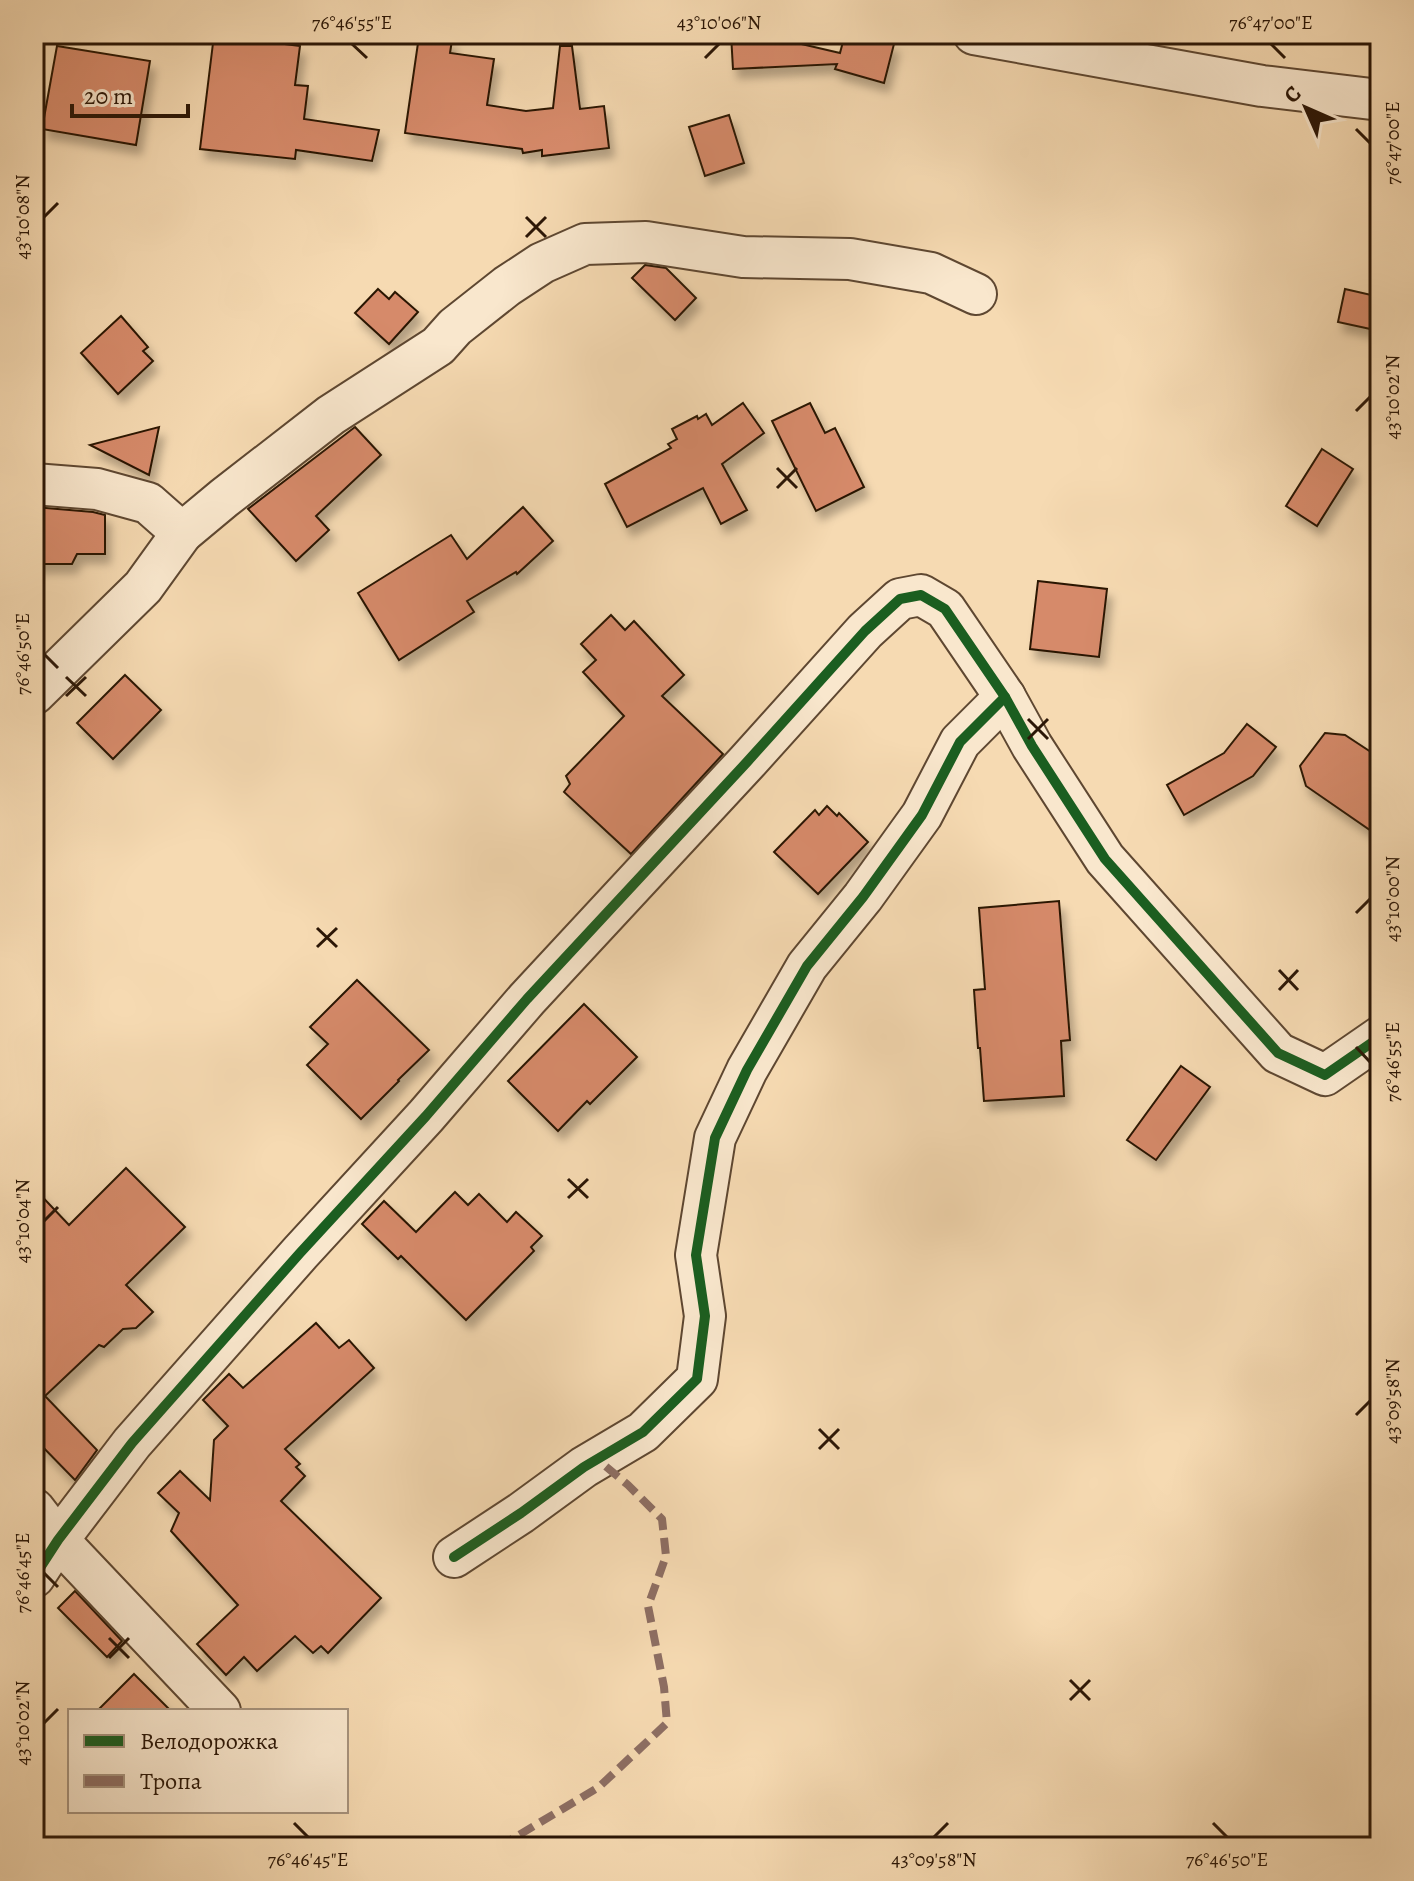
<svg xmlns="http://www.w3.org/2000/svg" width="1414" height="1881" font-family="Alegreya,serif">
<defs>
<filter id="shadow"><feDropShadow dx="5" dy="9" stdDeviation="4" flood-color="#0004"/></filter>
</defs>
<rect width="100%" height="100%" fill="#f6dab2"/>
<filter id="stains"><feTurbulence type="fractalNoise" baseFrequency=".0025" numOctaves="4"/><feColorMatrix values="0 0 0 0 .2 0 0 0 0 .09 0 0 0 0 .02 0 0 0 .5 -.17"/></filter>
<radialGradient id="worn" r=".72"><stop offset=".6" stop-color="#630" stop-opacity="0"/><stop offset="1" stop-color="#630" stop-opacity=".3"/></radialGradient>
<g fill="#d68a6b" stroke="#2b1606" stroke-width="2" filter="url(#shadow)">
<path d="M 731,34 L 784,34 L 784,40 L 840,53 L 845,34 L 857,34 L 894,44 L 884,83 L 835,69 L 837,64 L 733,69 Z"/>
<path d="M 214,35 L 300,46 L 295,85 L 308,86 L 304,119 L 379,130 L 372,161 L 296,150 L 295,159 L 200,149 Z"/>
<path d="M 419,36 L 452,40 L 450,53 L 494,59 L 487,105 L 526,111 L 553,108 L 560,46 L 572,46 L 580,109 L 604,106 L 609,148 L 542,156 L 542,150 L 523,153 L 522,149 L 405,133 Z"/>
<path d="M 57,46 L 150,61 L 136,145 L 42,129 Z"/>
<path d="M 729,115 L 744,163 L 705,176 L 689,127 Z"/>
<path d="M 645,265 L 666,268 L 696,298 L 675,320 L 632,278 Z"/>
<path d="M 378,289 L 389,299 L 395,292 L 418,312 L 389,344 L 355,313 Z"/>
<path d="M 1345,289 L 1380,297 L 1375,330 L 1338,322 Z"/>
<path d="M 121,316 L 148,347 L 143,351 L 153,361 L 118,394 L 81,353 Z"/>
<path d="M 743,403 L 764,433 L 722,464 L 747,510 L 721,524 L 703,488 L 627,527 L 605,484 L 671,448 L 668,444 L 677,439 L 672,429 L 697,416 L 698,419 L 706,414 L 712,425 Z"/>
<path d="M 810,403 L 825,433 L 835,428 L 864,487 L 816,511 L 772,421 Z"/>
<path d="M 159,427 L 149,475 L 90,445 Z"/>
<path d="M 355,427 L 381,455 L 316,516 L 329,530 L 296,561 L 248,509 Z"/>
<path d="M 1322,449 L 1353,469 L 1317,526 L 1286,506 Z"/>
<path d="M 34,507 L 93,512 L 105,515 L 105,554 L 77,554 L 72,564 L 34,564 Z"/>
<path d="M 523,507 L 553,541 L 517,574 L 516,572 L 467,601 L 474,612 L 399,660 L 358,593 L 451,535 L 467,559 Z"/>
<path d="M 1038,581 L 1107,589 L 1099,657 L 1030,649 Z"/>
<path d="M 611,615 L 625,630 L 634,621 L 684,675 L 662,696 L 723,754 L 631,854 L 564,792 L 570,784 L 566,776 L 624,716 L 583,672 L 596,660 L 581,644 Z"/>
<path d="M 125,675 L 161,710 L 113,759 L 77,723 Z"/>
<path d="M 1247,724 L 1276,747 L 1253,776 L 1184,815 L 1167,785 L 1224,753 Z"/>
<path d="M 1325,733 L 1345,735 L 1380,758 L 1380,837 L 1306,786 L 1300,766 Z"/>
<path d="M 827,806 L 837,816 L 839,813 L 868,842 L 818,894 L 774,852 L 815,810 L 819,815 Z"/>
<path d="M 1059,901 L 1070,1040 L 1061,1041 L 1064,1096 L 984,1101 L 980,1048 L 978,1048 L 974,990 L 985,989 L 979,908 Z"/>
<path d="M 357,980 L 429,1050 L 398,1080 L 399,1081 L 361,1119 L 307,1065 L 328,1044 L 310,1027 Z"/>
<path d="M 584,1004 L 637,1057 L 590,1104 L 587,1101 L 558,1131 L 508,1081 Z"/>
<path d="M 1181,1066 L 1210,1087 L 1156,1160 L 1127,1140 Z"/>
<path d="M 126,1168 L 185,1227 L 126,1285 L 153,1312 L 136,1328 L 123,1329 L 104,1347 L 99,1345 L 45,1396 L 97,1450 L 75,1480 L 34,1438 L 34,1188 L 69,1225 Z"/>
<path d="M 455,1192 L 468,1205 L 479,1194 L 507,1222 L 516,1212 L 542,1236 L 531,1247 L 534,1251 L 466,1320 L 401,1256 L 398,1259 L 362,1224 L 384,1201 L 416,1232 Z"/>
<path d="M 316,1323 L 339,1348 L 349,1340 L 374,1368 L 285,1449 L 300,1464 L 296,1467 L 305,1476 L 281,1501 L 381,1598 L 328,1653 L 321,1646 L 313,1653 L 295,1636 L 257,1671 L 244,1657 L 226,1675 L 197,1644 L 238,1605 L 171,1531 L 179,1513 L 158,1493 L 180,1471 L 210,1500 L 214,1440 L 228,1426 L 203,1400 L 229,1374 L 243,1388 Z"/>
<path d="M 75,1591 L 122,1641 L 107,1657 L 58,1608 Z"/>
<path d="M 134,1674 L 171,1711 L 97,1711 Z"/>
</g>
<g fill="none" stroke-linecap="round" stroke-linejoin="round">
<g stroke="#5e4731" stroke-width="44">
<g id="street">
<path d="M 974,34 L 1262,86 L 1380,100"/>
<path d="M 34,484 L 97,489 L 148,503 L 182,533 L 224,498 L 331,415 L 438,346 L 455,327 L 507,286 L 542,263 L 585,244 L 646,242 L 743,257 L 850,259 L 931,273 L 976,294"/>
<path d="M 34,694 L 143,587 L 182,533"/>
<path d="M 34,1509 L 58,1540 L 220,1711"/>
<path d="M 454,1557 L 521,1513 L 584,1467 L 643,1432 L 697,1379 L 705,1316 L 696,1255 L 715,1138 L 747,1070 L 807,966 L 863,897 L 922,815 L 960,742 L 1005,697"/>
<path d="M 34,1577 L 58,1540 L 132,1443 L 300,1253 L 426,1116 L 527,999 L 747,762 L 865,631 L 900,599 L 921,595 L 945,609 L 1005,697 L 1032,746 L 1105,859 L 1278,1053 L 1325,1075 L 1380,1037"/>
</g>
</g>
<use href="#street" stroke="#f9e7cd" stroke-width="40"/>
<path stroke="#8d6e63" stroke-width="8" stroke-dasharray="16 8" stroke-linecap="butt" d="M 499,1847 L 599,1787 L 667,1723 L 664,1687 L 648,1606 L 666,1556 L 662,1519 L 628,1485 L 597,1459"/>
<g stroke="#f9e7cd" stroke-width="15">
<g id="cycleway">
<path d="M 454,1557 L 521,1513 L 584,1467 L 643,1432 L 697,1379 L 705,1316 L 696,1255 L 715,1138 L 747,1070 L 807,966 L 863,897 L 922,815 L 960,742 L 1005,697"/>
<path d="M 34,1577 L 58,1540 L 132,1443 L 300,1253 L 426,1116 L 527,999 L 747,762 L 865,631 L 900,599 L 921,595 L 945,609 L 1005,697 L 1032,746 L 1105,859 L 1278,1053 L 1325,1075 L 1380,1037"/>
</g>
</g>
<use href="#cycleway" stroke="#1b5e20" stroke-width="10"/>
</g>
<path fill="none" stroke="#2b1606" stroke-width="3" d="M 352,44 L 367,58M 1271,44 L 1285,58M 705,58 L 719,44M 1356,129 L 1370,143M 44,217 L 58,203M 526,217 L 546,237M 526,237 L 546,217M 1356,411 L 1370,397M 777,468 L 797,488M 777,488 L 797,468M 44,654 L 58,668M 66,677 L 86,696M 66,696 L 86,677M 1028,719 L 1048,739M 1028,739 L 1048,719M 1356,913 L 1370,899M 317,928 L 337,947M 317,947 L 337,928M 1279,970 L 1298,990M 1279,990 L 1298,970M 1356,1047 L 1370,1062M 568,1179 L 588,1198M 568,1198 L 588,1179M 44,1221 L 58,1207M 1356,1415 L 1370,1401M 819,1429 L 839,1449M 819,1449 L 839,1429M 44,1573 L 58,1587M 109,1638 L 129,1658M 109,1658 L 129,1638M 1070,1680 L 1090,1700M 1070,1700 L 1090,1680M 44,1723 L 58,1709M 294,1823 L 308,1837M 1213,1823 L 1227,1837M 934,1837 L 948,1823"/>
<rect width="1414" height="1881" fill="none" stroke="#f6dab2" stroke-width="88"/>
<rect x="68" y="1709" width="280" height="104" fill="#f9e7cd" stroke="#a7937d" stroke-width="2"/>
<rect x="84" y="1735" width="40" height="12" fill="#1b5e20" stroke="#a7937d" stroke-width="2"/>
<text x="140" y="1749" font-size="24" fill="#2b1606">Велодорожка</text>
<rect x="84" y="1775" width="40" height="12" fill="#8d6e63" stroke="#a7937d" stroke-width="2"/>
<text x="140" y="1789" font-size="24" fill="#2b1606">Тропа</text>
<g transform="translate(1306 108) rotate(315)" stroke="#f9e7cd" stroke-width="6" paint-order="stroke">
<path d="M0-6L14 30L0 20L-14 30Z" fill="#2b1606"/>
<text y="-12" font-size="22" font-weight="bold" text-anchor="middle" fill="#2b1606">С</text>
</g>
<path d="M72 104v12h116v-12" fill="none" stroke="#2b1606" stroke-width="4"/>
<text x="84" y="104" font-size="24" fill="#2b1606" stroke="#f9e7cd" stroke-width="6" paint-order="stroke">20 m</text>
<rect x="44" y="44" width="1326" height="1793" fill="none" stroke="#2b1606" stroke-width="3"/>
<g font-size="20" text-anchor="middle" fill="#2b1606">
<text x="352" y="29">76°46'55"E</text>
<text x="719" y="29">43°10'06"N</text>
<text x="1271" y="29">76°47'00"E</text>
<text transform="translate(1392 143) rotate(-90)" y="7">76°47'00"E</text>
<text transform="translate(22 217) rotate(-90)" y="7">43°10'08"N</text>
<text transform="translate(1392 397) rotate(-90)" y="7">43°10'02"N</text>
<text transform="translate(22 654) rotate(-90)" y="7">76°46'50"E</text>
<text transform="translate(1392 899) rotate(-90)" y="7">43°10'00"N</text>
<text transform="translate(1392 1062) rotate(-90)" y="7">76°46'55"E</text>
<text transform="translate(22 1221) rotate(-90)" y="7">43°10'04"N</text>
<text transform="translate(1392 1401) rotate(-90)" y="7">43°09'58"N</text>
<text transform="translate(22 1573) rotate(-90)" y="7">76°46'45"E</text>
<text transform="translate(22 1723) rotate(-90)" y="7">43°10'02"N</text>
<text x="308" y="1866">76°46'45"E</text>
<text x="934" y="1866">43°09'58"N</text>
<text x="1227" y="1866">76°46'50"E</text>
</g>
<rect width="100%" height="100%" filter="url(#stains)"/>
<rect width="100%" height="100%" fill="url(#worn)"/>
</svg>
